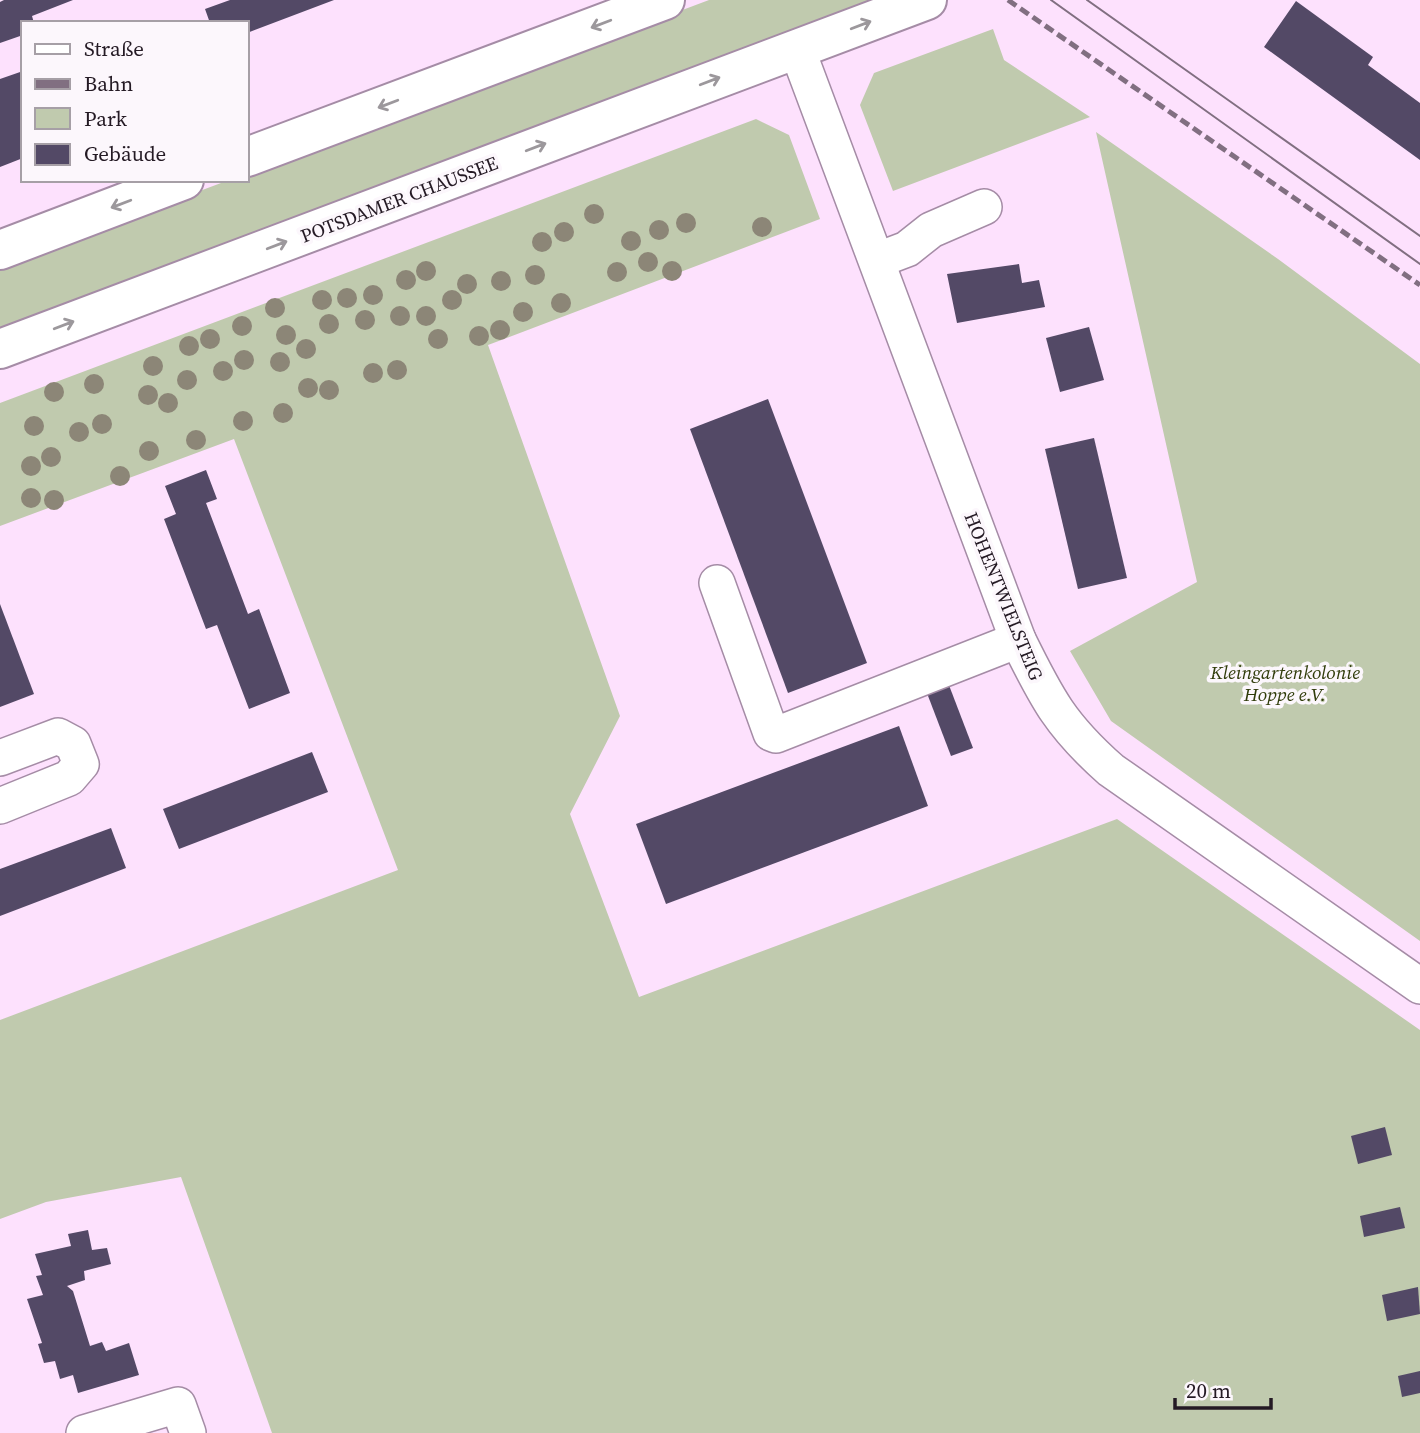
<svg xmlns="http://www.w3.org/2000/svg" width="1420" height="1433" font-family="'Source Serif 4',serif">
<rect width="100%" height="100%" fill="#fde1fd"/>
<g fill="#c0caae">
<path d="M 709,0 L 882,0 L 0,331 L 0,266 L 229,180 L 247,180 L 247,174 Z"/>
<path d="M 993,29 L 1004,60 L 1090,117 L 893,191 L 860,105 L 874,73 Z"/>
<path d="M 756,119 L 789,135 L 820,219 L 488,345 L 620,716 L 570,814 L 639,997 L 1117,819 L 1420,1030 L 1420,1433 L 272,1433 L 181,1177 L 46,1202 L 0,1219 L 0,1020 L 398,870 L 234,439 L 0,526 L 0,403 Z"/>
<path d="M 1096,132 L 1278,259 L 1420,364 L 1420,941 L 1111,721 L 1070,651 L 1197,582 Z"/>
</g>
<g fill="#534966">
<path d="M 4,0 L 73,0 L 32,16 L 34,23 L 23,23 L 23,35 L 0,43 L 0,2 Z"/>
<path d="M 230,0 L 334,0 L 247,33 L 247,23 L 210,23 L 205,9 Z"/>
<path d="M 1296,1 L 1373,57 L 1368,65 L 1420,103 L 1420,160 L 1264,47 Z"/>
<path d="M 23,71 L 23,158 L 0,167 L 0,79 Z"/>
<path d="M 1019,264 L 1022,283 L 1039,280 L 1045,307 L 957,323 L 947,274 Z"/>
<path d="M 1089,327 L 1104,380 L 1060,392 L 1046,338 Z"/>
<path d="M 768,399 L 867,663 L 788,693 L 690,429 Z"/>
<path d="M 1094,438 L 1127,578 L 1078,589 L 1045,449 Z"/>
<path d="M 206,470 L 217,499 L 206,503 L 248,614 L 259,609 L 290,693 L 249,709 L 217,625 L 206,629 L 164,519 L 176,514 L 165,486 Z"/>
<path d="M 0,604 L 34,694 L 0,707 Z"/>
<path d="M 947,680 L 973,748 L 951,756 L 925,688 Z"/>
<path d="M 899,726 L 928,806 L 666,904 L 636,824 Z"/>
<path d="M 312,752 L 328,792 L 179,849 L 163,809 Z"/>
<path d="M 111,828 L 126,868 L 0,916 L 0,869 Z"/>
<path d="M 1385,1127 L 1392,1155 L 1358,1164 L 1351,1136 Z"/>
<path d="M 1400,1207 L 1405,1228 L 1364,1237 L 1360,1216 Z"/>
<path d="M 88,1230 L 92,1250 L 107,1248 L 111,1264 L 84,1271 L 85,1280 L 67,1286 L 73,1291 L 90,1346 L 102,1342 L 106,1351 L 129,1343 L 139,1375 L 78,1393 L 73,1375 L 60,1379 L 55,1361 L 44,1363 L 38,1344 L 42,1343 L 27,1299 L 43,1295 L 36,1276 L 42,1275 L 35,1254 L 71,1246 L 68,1234 Z"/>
<path d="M 1418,1287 L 1420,1314 L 1387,1321 L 1382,1295 Z"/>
<path d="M 1420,1371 L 1420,1393 L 1402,1397 L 1398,1376 Z"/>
</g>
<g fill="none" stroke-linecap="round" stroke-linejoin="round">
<g stroke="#a58ca6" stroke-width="38">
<g id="minor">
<path d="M 797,49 L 1018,640 C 1047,699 1061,726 1111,770 L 1420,986"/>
<path d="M 878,260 L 907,249 L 931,230 L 984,207"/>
<path d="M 717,583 L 771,733 L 776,735 L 1018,640"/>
<path d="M 0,758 L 58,736 L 73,744 L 81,764 L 69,778 L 0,806"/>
<path d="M 84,1433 L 178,1405 L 188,1433"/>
</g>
</g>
<g stroke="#a58ca6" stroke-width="42">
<g id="major">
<path d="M 247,157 L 665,0"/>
<path d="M 0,250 L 184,180"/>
<path d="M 0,349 L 927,0"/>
</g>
</g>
<use href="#minor" stroke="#fff" stroke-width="35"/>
<use href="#major" stroke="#fff" stroke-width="38"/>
<g stroke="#816f81" stroke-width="2">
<path d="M 1051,0 L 1420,264"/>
<path d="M 1087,0 L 1420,236"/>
</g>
<path stroke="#816f81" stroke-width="5" stroke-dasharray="10 5" stroke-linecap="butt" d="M 1008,0 L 1420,285"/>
</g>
<g fill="#8c8677">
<circle cx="594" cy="214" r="10"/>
<circle cx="686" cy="223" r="10"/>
<circle cx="762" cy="227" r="10"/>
<circle cx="659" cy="230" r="10"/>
<circle cx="564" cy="232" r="10"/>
<circle cx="631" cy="241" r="10"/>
<circle cx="542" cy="242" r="10"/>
<circle cx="648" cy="262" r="10"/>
<circle cx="426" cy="271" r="10"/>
<circle cx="672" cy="271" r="10"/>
<circle cx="617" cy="272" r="10"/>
<circle cx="535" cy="275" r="10"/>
<circle cx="406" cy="280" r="10"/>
<circle cx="501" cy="281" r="10"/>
<circle cx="467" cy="284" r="10"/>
<circle cx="373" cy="295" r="10"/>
<circle cx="347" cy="298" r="10"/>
<circle cx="322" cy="300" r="10"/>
<circle cx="452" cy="300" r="10"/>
<circle cx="561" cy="303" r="10"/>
<circle cx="275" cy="308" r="10"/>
<circle cx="523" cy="312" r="10"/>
<circle cx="400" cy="316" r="10"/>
<circle cx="426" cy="316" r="10"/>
<circle cx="365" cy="320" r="10"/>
<circle cx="329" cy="324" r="10"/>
<circle cx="242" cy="326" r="10"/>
<circle cx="500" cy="330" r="10"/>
<circle cx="286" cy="335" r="10"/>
<circle cx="479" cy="336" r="10"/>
<circle cx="210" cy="339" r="10"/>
<circle cx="438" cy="339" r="10"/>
<circle cx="189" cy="346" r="10"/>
<circle cx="306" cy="349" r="10"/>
<circle cx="244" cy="360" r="10"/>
<circle cx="280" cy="362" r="10"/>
<circle cx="153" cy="366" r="10"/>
<circle cx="397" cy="370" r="10"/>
<circle cx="223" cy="371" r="10"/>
<circle cx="373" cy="373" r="10"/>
<circle cx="187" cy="380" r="10"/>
<circle cx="94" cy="384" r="10"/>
<circle cx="308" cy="388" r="10"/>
<circle cx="329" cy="390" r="10"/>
<circle cx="54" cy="392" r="10"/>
<circle cx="148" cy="395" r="10"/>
<circle cx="168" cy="403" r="10"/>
<circle cx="283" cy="413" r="10"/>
<circle cx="243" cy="421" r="10"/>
<circle cx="102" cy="424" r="10"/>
<circle cx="34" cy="426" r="10"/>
<circle cx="79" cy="432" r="10"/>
<circle cx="196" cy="440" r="10"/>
<circle cx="149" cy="451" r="10"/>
<circle cx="51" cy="457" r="10"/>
<circle cx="31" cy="466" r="10"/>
<circle cx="120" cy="476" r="10"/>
<circle cx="31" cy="498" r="10"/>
<circle cx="54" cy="500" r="10"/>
</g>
<defs><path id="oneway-shaft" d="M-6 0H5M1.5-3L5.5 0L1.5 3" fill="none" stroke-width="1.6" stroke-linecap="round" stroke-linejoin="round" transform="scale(1.75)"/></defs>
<g stroke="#9c989c">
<use href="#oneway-shaft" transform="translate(601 24) rotate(159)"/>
<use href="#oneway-shaft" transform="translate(861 25) rotate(-21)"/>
<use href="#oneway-shaft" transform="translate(710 81) rotate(-21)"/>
<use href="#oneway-shaft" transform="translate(388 104) rotate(159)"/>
<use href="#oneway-shaft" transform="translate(536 147) rotate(-21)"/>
<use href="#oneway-shaft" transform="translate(121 204) rotate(159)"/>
<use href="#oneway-shaft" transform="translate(277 245) rotate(-21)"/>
<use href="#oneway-shaft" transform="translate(64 325) rotate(-21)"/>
</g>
<g text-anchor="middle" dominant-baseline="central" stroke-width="7" stroke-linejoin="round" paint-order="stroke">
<g font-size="19" fill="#241a24" stroke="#fcf7fc">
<text transform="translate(399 199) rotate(-21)">POTSDAMER CHAUSSEE</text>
<text transform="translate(1004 596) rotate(68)">HOHENTWIELSTEIG</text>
</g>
<g font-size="19" font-style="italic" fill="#303c0a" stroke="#fcf7fc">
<text x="1285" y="672">Kleingartenkolonie<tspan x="1285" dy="22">Hoppe e.V.</tspan></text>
</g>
</g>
<rect x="21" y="21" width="228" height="161" fill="#fcf7fc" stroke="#a69fa6" stroke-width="2"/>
<rect x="35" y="44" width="35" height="10" fill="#ffffff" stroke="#a69fa6" stroke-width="2"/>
<text x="84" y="56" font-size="21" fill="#241a24">Straße</text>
<rect x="35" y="79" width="35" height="10" fill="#816f81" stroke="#a69fa6" stroke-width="2"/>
<text x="84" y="91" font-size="21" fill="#241a24">Bahn</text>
<rect x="35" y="108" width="35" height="21" fill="#c0caae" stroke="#a69fa6" stroke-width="2"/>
<text x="84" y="126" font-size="21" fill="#241a24">Park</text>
<rect x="35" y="144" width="35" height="21" fill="#534966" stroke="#a69fa6" stroke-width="2"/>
<text x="84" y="161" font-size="21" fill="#241a24">Gebäude</text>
<path d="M1175 1398v10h96v-10" fill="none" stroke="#241a24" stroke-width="3.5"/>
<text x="1186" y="1398" font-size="21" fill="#241a24" stroke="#fcf7fc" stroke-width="5" paint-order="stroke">20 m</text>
</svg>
